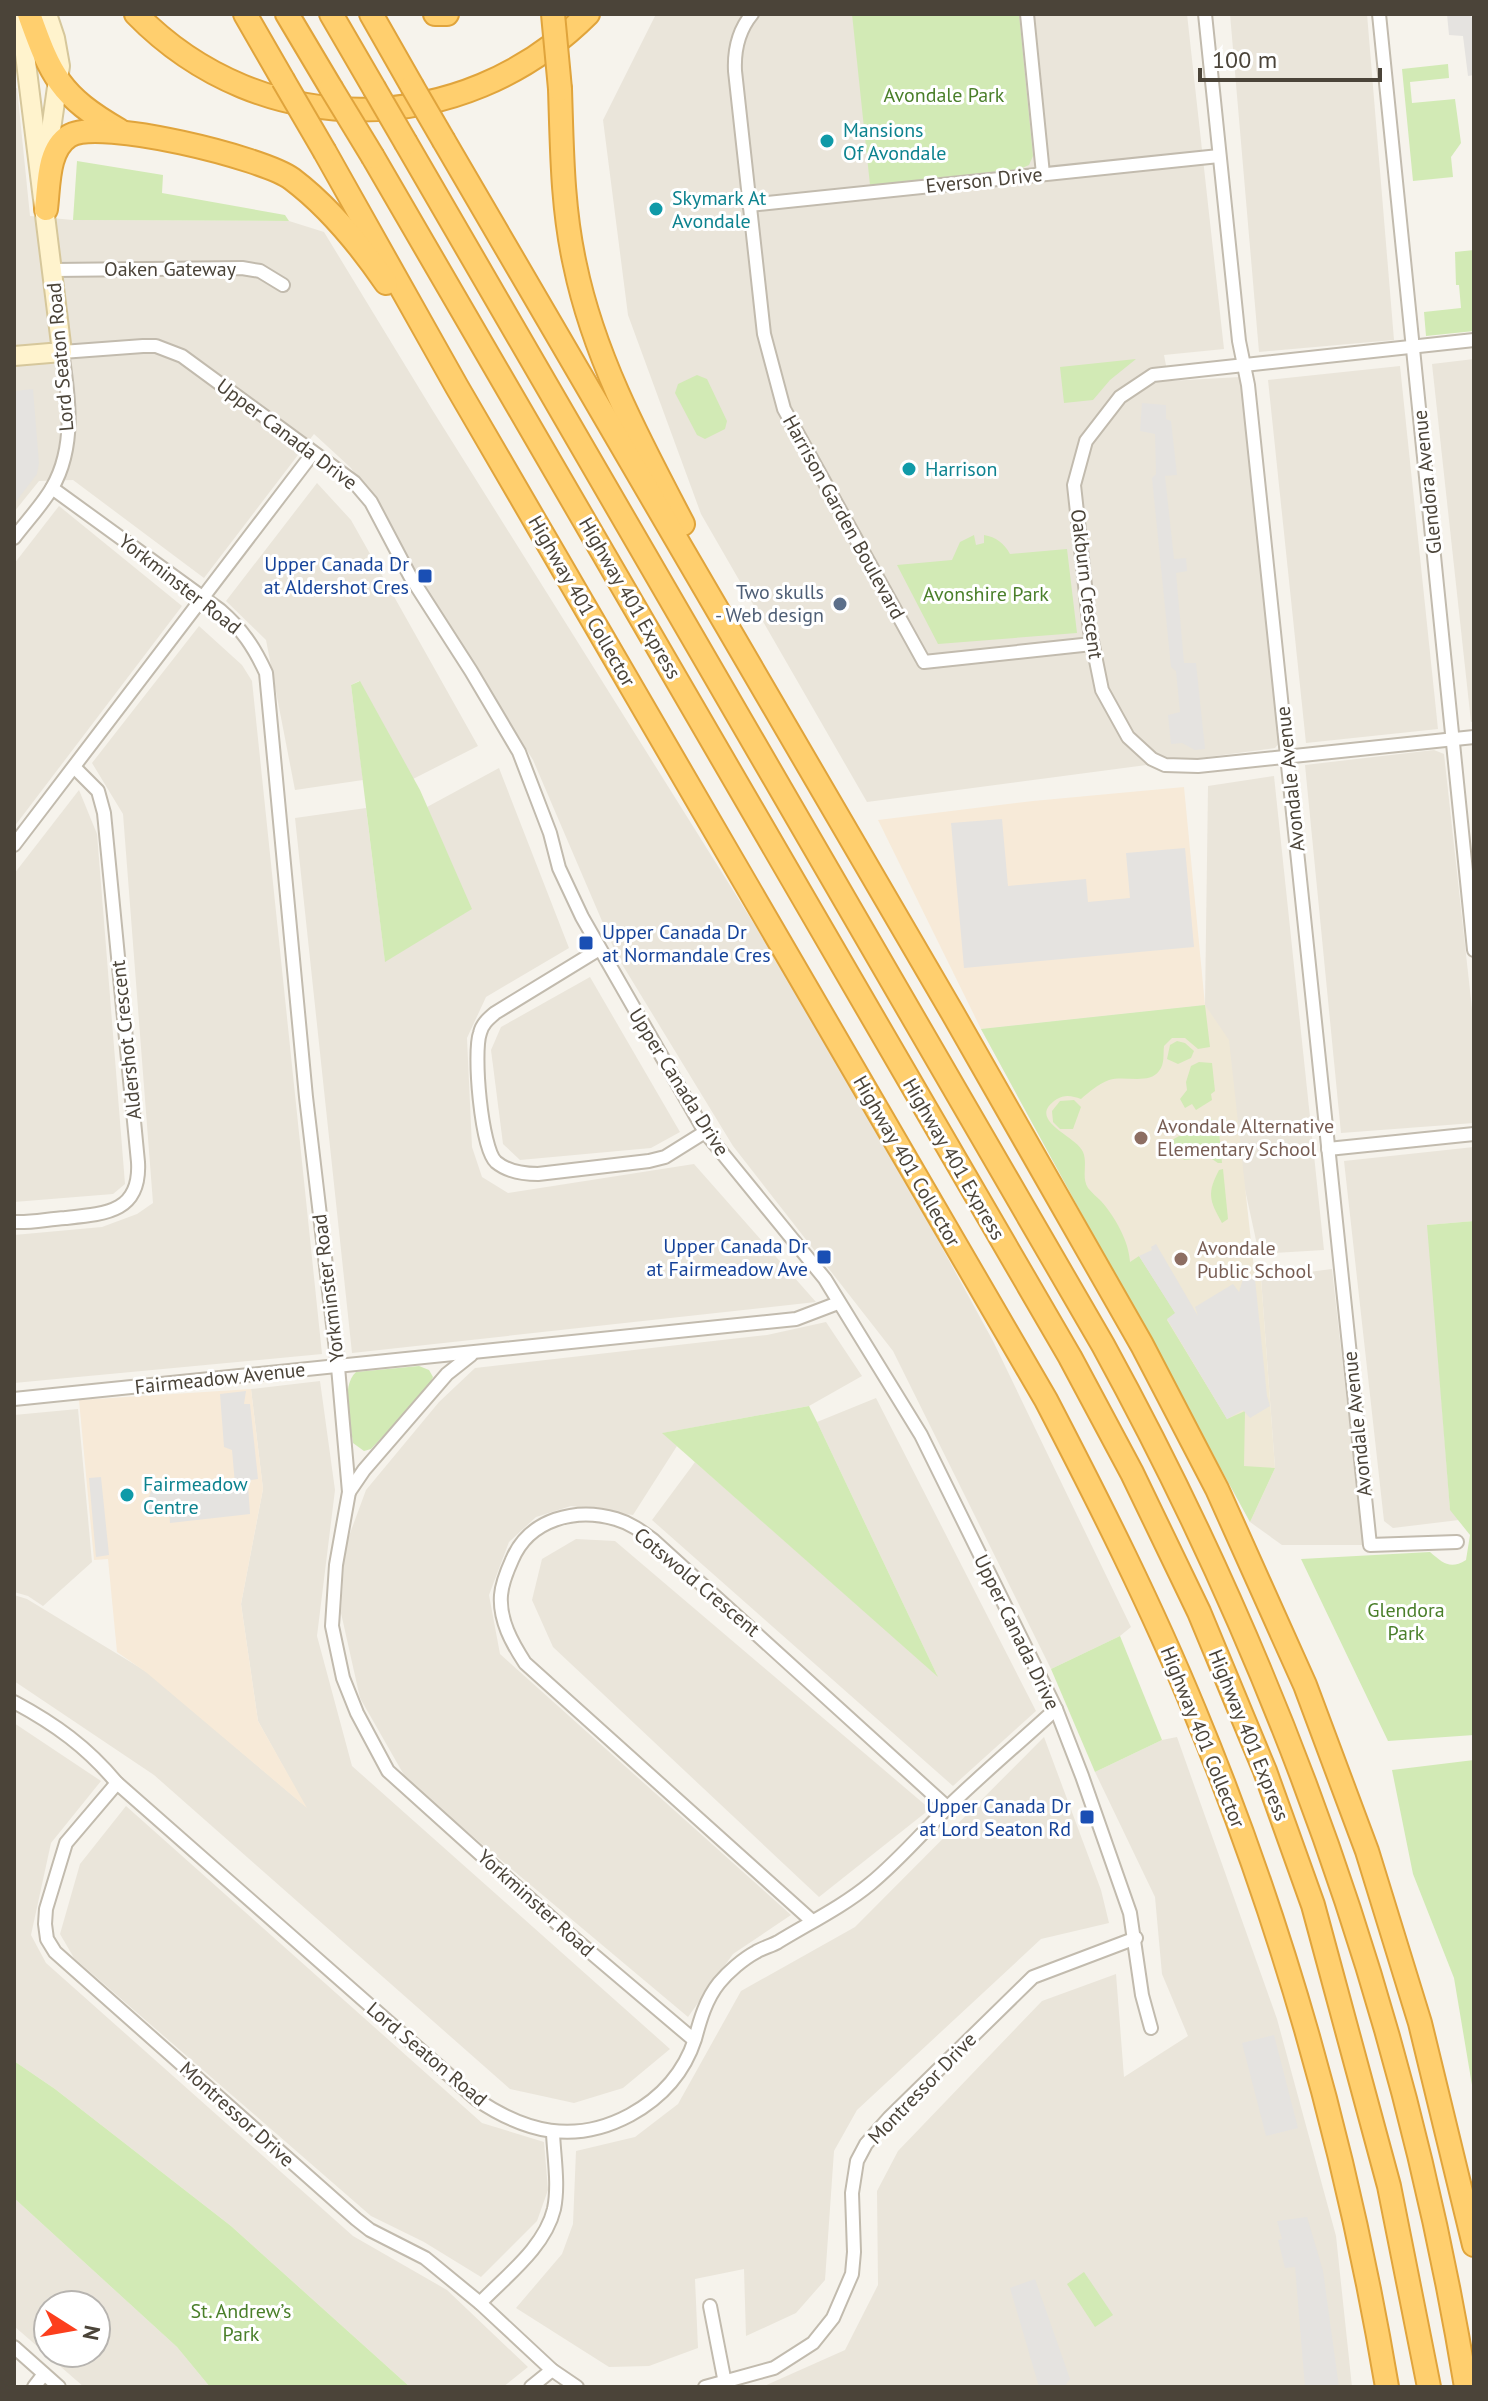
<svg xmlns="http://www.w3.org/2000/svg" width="1488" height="2401" font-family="'PT Sans',sans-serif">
<rect width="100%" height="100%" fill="#f6f3ec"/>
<g fill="#eae5da" fill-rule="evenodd">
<path d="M 656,14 L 1187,14 L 1224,349 L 1164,355 L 1169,381 L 1240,377 L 1280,742 L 1275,748 L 867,802 L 701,514 L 628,315 L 603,120 Z"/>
<path d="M 1230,14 L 1367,14 L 1394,340 L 1259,352 Z"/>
<path d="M 17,88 L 30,216 L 73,220 L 289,221 L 324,232 L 433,411 L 783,970 L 928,1222 L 993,1341 L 1131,1627 L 1120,1636 L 1051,1669 L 893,1351 L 733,1146 L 617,956 L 533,760 L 351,468 L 314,434 L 204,578 L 73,480 L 39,481 L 14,512 L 14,89 Z"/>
<path d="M 1474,359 L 1474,721 L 1471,722 L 1432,364 Z"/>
<path d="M 1400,366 L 1438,729 L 1306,743 L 1268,380 Z"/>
<path d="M 317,483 L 351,520 L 478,746 L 413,779 L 359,681 L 351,685 L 363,780 L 295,790 L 266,640 L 226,601 Z"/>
<path d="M 59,506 L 182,606 L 14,827 L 14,564 Z"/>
<path d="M 199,626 L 242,665 L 252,681 L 322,1354 L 14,1383 L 14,1235 L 102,1227 L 137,1214 L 153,1203 L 123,814 L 92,763 Z"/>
<path d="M 1434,750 L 1444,754 L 1474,1027 L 1474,1123 L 1341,1133 L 1305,765 Z"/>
<path d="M 499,768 L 569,948 L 486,997 L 467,1038 L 472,1147 L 482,1177 L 508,1193 L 694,1164 L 816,1302 L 352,1353 L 295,818 L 366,808 L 385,961 L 471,909 L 427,807 Z"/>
<path d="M 1274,776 L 1324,1250 L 1259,1254 L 1205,1005 L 1208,786 Z"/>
<path d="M 79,790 L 97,834 L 125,1184 L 113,1194 L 14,1202 L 14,874 Z"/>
<path d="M 590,977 L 680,1132 L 651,1148 L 520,1160 L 503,1144 L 491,1050 L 501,1027 Z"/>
<path d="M 1474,1147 L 1474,1221 L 1428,1225 L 1450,1509 L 1459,1520 L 1393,1528 L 1384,1521 L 1344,1161 Z"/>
<path d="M 1332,1269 L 1363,1545 L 1282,1545 L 1250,1522 L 1275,1468 L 1261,1278 Z"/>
<path d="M 826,1322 L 862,1376 L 809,1406 L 663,1433 L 677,1446 L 633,1515 L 571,1506 L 536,1517 L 509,1542 L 489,1595 L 500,1654 L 791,1915 L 733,1954 L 688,2017 L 408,1782 L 360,1698 L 341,1613 L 345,1547 L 366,1490 L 439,1402 L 475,1368 L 767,1335 Z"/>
<path d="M 320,1381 L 335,1490 L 317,1636 L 352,1766 L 670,2049 L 623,2088 L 574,2103 L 510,2089 L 154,1775 L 14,1681 L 14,1595 L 27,1599 L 147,1672 L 305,1806 L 258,1721 L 241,1604 L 263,1489 L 251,1389 Z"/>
<path d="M 876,1398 L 1036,1711 L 953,1786 L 652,1520 L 695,1462 L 937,1675 L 817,1422 Z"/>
<path d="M 78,1409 L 92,1562 L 43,1606 L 28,1596 L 14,1592 L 14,1415 Z"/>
<path d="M 576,1539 L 615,1541 L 930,1809 L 819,1897 L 553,1647 L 532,1600 L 542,1559 Z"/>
<path d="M 14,1723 L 101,1781 L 51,1843 L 31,1935 L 46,1963 L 353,2236 L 447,2290 L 528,2367 L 503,2387 L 410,2387 L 231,2226 L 55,2089 L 14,2061 Z"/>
<path d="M 1044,1737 L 1101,1890 L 1109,1923 L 1041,1939 L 857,2110 L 834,2151 L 825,2280 L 796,2313 L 746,2336 L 744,2269 L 695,2279 L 698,2348 L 649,2366 L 609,2367 L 516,2308 L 562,2254 L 573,2224 L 576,2151 L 635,2137 L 678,2104 L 741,1991 L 855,1927 Z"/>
<path d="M 1177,1737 L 1277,2019 L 1336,2236 L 1352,2387 L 762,2387 L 845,2350 L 878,2285 L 877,2191 L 898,2151 L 1042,2001 L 1116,1974 L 1124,2077 L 1188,2036 L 1162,1974 L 1155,1897 L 1095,1772 L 1162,1740 Z"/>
<path d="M 126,1806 L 482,2123 L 544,2142 L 548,2190 L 537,2221 L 481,2277 L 424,2242 L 371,2216 L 74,1958 L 60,1934 L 80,1864 Z"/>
<path d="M 14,2198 L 177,2347 L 210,2387 L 84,2387 L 14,2326 ZM 48,2305 L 96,2305 L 96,2353 L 48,2353 Z"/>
</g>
<g fill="#f7ead8">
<path d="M 1184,787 L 1205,1005 L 981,1029 L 878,820 L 1033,801 Z"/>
<path d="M 251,1389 L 263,1489 L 241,1604 L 258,1721 L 307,1808 L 147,1673 L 117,1652 L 108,1559 L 94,1560 L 79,1400 Z"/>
</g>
<path fill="#efe8d6" d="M 1205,1005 L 1229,1040 L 1255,1278 L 1261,1278 L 1275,1468 L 1250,1522 L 981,1029 Z"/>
<g fill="#d2eab5">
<path d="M 852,14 L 1019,14 L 1033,156 L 1029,165 L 1020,169 L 870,185 Z"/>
<path d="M 1448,64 L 1449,78 L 1410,82 L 1412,103 L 1455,99 L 1461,143 L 1451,157 L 1453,177 L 1413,181 L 1402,69 Z"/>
<path d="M 77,161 L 163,175 L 162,193 L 285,215 L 289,221 L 73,220 Z"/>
<path d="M 1474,250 L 1474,331 L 1426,336 L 1424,312 L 1461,308 L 1459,285 L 1456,285 L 1455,252 Z"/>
<path d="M 1136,359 L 1110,380 L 1093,400 L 1064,403 L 1060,367 Z"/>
<path d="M 697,375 L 707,379 L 727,421 L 725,429 L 705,439 L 697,435 L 675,393 L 678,384 Z"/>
<path d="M 974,535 L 976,545 L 984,543 L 984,535 C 996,537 1004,543 1010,554 L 1067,549 L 1077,633 L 938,644 L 897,565 L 952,560 L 960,542 Z"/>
<path d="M 360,681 L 420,790 L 472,909 L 385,962 L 351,685 Z"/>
<path d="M 1205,1005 L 1210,1047 L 1198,1049 L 1185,1038 L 1172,1038 L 1164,1046 C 1163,1054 1165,1064 1159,1071 C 1149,1085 1124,1075 1109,1080 C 1098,1084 1089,1092 1081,1099 C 1073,1096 1065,1094 1057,1099 C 1024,1120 1077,1136 1083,1152 C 1088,1164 1081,1177 1088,1188 C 1092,1193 1097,1197 1101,1201 C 1115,1217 1129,1241 1130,1262 L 1139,1256 L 1176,1314 L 1167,1320 L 1227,1419 L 1245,1411 L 1244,1466 L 1275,1468 L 1250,1522 L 981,1029 Z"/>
<path d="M 1177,1041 L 1185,1043 L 1194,1051 L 1191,1058 L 1178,1064 L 1167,1059 L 1170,1045 Z"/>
<path d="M 1199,1062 L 1212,1063 L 1215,1091 L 1211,1094 L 1212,1100 L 1196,1110 L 1192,1104 L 1185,1108 L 1180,1099 L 1187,1090 L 1186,1082 L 1191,1066 Z"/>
<path d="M 1074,1100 L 1081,1107 L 1073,1129 L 1060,1129 L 1053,1122 L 1052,1111 L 1060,1101 Z"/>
<path d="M 1211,1118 L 1219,1132 L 1222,1163 L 1218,1163 L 1209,1157 L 1184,1160 L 1172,1140 Z"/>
<path d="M 1223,1169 L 1228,1219 L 1222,1223 C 1209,1200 1207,1193 1219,1170 Z"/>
<path d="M 1474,1221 L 1474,1735 L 1388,1741 L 1301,1559 L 1430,1552 C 1443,1563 1450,1570 1466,1560 L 1470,1535 L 1450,1510 L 1427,1225 Z"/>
<path d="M 419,1366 L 429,1370 L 433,1377 L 427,1389 L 371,1449 L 364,1451 L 353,1443 C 351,1423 340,1387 356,1372 Z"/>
<path d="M 809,1406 L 817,1422 L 938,1677 L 662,1433 Z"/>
<path d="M 1120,1636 L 1162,1740 L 1095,1772 L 1051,1669 Z"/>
<path d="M 1474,1760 L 1474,2097 L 1454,1978 L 1413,1874 L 1392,1770 Z"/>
<path d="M 14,2061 L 55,2089 L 231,2226 L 410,2387 L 210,2387 L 177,2347 L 14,2198 Z"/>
<path d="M 1084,2272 L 1113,2315 L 1095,2327 L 1067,2284 Z"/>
</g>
<g fill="#e5e3e0">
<path d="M 1447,14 L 1470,14 L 1474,23 L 1474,75 L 1468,76 L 1463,36 L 1449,35 Z"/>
<path d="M 33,389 L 39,463 L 37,474 L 14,504 L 14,391 Z"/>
<path d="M 1142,403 L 1166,405 L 1166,419 L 1171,421 L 1177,475 L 1165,476 L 1174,559 L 1186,558 L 1187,571 L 1176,573 L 1184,663 L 1196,663 L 1205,749 L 1195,750 L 1182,743 L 1171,744 L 1168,715 L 1180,712 L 1176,671 L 1171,667 L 1152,478 L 1156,474 L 1155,434 L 1140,431 Z"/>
<path d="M 1002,819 L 1008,886 L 1086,879 L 1088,902 L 1130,898 L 1126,853 L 1185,848 L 1194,947 L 964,968 L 951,823 Z"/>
<path d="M 1156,1244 L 1198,1316 L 1195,1307 L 1233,1284 L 1239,1292 L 1243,1279 L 1255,1279 L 1267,1396 L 1270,1406 L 1250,1418 L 1243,1410 L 1227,1419 L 1167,1319 L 1175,1313 L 1139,1256 L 1152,1250 L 1151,1247 Z"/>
<path d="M 246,1391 L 244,1404 L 250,1404 L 258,1479 L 251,1480 L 248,1485 L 250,1514 L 170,1523 L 169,1509 L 149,1510 L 148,1500 L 151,1491 L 222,1485 L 223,1493 L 231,1491 L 235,1484 L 232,1450 L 224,1447 L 220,1394 Z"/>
<path d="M 101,1477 L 109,1555 L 96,1557 L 89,1478 Z"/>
<path d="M 1274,2035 L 1298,2128 L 1266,2136 L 1242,2043 Z"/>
<path d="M 1307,2217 L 1323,2271 L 1339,2387 L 1305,2387 L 1295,2267 L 1285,2268 L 1278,2240 L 1282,2239 L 1277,2221 Z"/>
<path d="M 1035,2279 L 1070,2379 L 1064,2387 L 1039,2387 L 1010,2288 Z"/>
</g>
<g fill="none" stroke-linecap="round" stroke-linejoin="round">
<g stroke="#c2bbae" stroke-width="16">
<g id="street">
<path d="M 752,14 C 738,31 734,50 735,71 L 764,334 L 784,409 L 924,662 L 1092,644"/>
<path d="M 1027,14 L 1043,174"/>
<path d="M 1205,14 L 1239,341 L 1248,385 L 1370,1545 L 1457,1542"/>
<path d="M 1379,14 L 1474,950"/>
<path d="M 749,205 L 1219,156"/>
<path d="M 53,270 L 242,268 L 260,271 L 283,285"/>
<path d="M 1474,340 L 1153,375 L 1120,397 L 1086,441 L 1074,485 L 1090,631 L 1102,690 L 1128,737 L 1152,759 L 1165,765 L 1198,766 L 1474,737"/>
<path d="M 52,488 L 220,610 C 242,629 254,647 266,673 L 306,1097 L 338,1367 L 349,1492 L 336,1565 L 332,1626 L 343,1678 L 357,1713 L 388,1771 L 569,1934 L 694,2040"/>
<path d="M 14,538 C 26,522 42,505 52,488 C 76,447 69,397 62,352 L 143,346 L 156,346 L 182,356 L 354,482 L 371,502 L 410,576 L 471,671 L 519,752 L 550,833 L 559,868 L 582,917 L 705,1132 L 825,1279 L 921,1435 L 1056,1709 L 1082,1776 L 1130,1913 L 1142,1995 L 1151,2028"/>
<path d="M 14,845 L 313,453"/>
<path d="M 598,950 L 495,1013 C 488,1019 482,1024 480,1033 C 473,1052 481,1148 496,1162 C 508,1172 523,1174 538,1174 L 649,1161 L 665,1157 L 705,1132"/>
<path d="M 1328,1149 L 1474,1134"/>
<path d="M 14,1222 C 31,1223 48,1219 65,1218 C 106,1214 141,1212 138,1162 L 104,813 L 98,791 L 75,768"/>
<path d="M 14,1399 L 796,1319 L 838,1303"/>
<path d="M 349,1492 L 364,1470 L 447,1374 L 471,1355"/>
<path d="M 14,1702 C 55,1724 87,1747 117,1783 L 476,2099 C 525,2132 574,2145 630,2115 C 661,2098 684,2073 695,2039 C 700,2020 706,1999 719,1983 C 728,1972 743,1959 756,1952 C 762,1948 771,1946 778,1942 C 809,1923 842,1907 870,1884 C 898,1861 922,1833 948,1807 C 983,1773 1020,1742 1056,1709"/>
<path d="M 117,1783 L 66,1843 L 46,1909 L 45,1924 L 47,1939 L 55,1952 L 356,2219 L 370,2230 L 425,2258 L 480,2303 L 552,2370 L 577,2387"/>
<path d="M 811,1920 L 525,1663 C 512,1643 499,1620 501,1595 C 502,1583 507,1571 512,1560 C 529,1519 576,1507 616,1519 C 630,1523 641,1531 653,1540 L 948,1808"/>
<path d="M 480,2303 C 506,2276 545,2247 554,2209 C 559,2185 554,2157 553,2133"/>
<path d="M 710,2306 L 725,2383"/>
<path d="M 14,2347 L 59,2387"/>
<path d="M 34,2387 L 44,2374"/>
<path d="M 531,2387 L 552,2370"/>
<path d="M 705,2387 L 774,2368 L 813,2343 L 833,2318 L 852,2274 L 854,2252 L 852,2193 L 857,2161 L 866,2144 L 889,2118 L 1033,1977 L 1136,1938"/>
</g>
</g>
<g stroke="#d6c79b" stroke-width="22">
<g id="secondary">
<path d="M 47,158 L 60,66 L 55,38 L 47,14"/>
<path d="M 14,356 L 62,352 L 20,14"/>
</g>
</g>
<g stroke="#e0a43c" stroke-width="26">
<g id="highway">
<path d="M 29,14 C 51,76 60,96 119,130"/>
<path d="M 136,14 C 262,143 462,140 588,14"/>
<path d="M 245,14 L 283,80"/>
<path d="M 287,14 L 331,88"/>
<path d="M 331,14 L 374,88"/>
<path d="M 371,14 L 412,86"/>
<path d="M 435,14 L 447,14"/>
<path d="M 560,89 C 562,148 562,207 575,265 C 594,357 640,442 683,524"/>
<path d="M 444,141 L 952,1012 L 1142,1345 L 1217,1489 L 1305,1685 L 1367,1851 L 1420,2023 L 1474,2245"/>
<path d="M 406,143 L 1103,1345 C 1281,1670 1406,2020 1466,2387"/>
<path d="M 325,152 L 457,387 L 1046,1400 C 1099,1502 1151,1605 1195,1712 C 1285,1929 1348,2156 1387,2387"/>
<path d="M 373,157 L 1070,1357 L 1132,1473 L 1199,1612 L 1265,1771 L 1313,1905 L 1389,2186 L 1429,2387"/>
<path d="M 46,209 C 49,186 47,150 69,136 C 99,117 264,158 292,179 C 329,207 360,245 386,283"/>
</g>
</g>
<use href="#street" stroke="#fff" stroke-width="12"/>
<use href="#secondary" stroke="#fff3cd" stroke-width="18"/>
<use href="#highway" stroke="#ffcf6e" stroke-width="22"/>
<g stroke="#e0a43c" stroke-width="26" stroke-linecap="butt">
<g id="highway-bridge">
<path d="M 553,14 L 560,89"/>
<path d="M 283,80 L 325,152"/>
<path d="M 412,86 L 444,141"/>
<path d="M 331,88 L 373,157"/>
<path d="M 374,88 L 406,143"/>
</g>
</g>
<use href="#highway-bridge" stroke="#ffcf6e" stroke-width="22"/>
</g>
<g fill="#0f9aa8" stroke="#fff" stroke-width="3">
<circle cx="827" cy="141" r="8"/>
<circle cx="656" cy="209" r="8"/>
<circle cx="909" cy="469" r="8"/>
<circle cx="127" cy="1495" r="8"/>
</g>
<g fill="#1a4fb4" stroke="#fff" stroke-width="3">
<rect x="417" y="568" width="16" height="16" rx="4"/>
<rect x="578" y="935" width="16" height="16" rx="4"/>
<rect x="816" y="1249" width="16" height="16" rx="4"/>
<rect x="1079" y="1809" width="16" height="16" rx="4"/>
</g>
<circle fill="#5c6f8a" stroke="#fff" stroke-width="3" cx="840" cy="604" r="8"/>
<g fill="#8d6e63" stroke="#fff" stroke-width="3">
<circle cx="1141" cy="1138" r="8"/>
<circle cx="1181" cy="1259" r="8"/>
</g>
<g text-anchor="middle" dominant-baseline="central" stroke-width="6" stroke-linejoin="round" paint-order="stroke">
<g font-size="20" fill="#4a7f2a" stroke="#fff">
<text x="944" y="95">Avondale Park</text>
<text x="986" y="594">Avonshire Park</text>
<text x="1406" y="1610">Glendora<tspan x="1406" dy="23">Park</tspan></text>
<text x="241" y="2311">St. Andrew’s<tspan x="241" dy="23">Park</tspan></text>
</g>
<g font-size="20" fill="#0d838f" stroke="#fff" text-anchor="start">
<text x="843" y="130">Mansions<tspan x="843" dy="23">Of Avondale</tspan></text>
<text x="672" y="198">Skymark At<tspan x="672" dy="23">Avondale</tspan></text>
<text x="925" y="469">Harrison</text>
<text x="143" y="1484">Fairmeadow<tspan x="143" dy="23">Centre</tspan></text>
</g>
<g font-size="20" fill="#4b4439" stroke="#fff">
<text transform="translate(984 180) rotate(-6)">Everson Drive</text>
<text x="170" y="269">Oaken Gateway</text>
<text transform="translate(60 357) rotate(-95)">Lord Seaton Road</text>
<text transform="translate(287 434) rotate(37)">Upper Canada Drive</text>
<text transform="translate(1427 482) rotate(-96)">Glendora Avenue</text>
<text transform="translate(844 517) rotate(61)">Harrison Garden Boulevard</text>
<text transform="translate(180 584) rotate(38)">Yorkminster Road</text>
<text transform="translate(1087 584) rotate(83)">Oakburn Crescent</text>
<text transform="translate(630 598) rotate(60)">Highway 401 Express</text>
<text transform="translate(582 601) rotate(60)">Highway 401 Collector</text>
<text transform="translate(1290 779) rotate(-96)">Avondale Avenue</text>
<text transform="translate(126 1040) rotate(-96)">Aldershot Crescent</text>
<text transform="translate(679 1082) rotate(58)">Upper Canada Drive</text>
<text transform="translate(954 1159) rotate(60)">Highway 401 Express</text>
<text transform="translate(907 1161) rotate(60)">Highway 401 Collector</text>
<text transform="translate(328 1288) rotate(-97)">Yorkminster Road</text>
<text transform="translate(220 1378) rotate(-6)">Fairmeadow Avenue</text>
<text transform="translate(1357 1424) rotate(-96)">Avondale Avenue</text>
<text transform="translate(697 1582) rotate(40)">Cotswold Crescent</text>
<text transform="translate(1017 1632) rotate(64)">Upper Canada Drive</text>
<text transform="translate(1249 1735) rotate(68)">Highway 401 Express</text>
<text transform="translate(1203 1737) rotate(68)">Highway 401 Collector</text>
<text transform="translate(536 1903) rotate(42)">Yorkminster Road</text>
<text transform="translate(427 2054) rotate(40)">Lord Seaton Road</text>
<text transform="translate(922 2088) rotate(-46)">Montressor Drive</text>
<text transform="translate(237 2114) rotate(42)">Montressor Drive</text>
</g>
<g font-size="20" fill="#164399" stroke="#fff" text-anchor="end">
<text x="409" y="564">Upper Canada Dr<tspan x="409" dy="23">at Aldershot Cres</tspan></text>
<text x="602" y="932" text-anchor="start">Upper Canada Dr<tspan x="602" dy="23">at Normandale Cres</tspan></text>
<text x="808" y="1246">Upper Canada Dr<tspan x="808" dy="23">at Fairmeadow Ave</tspan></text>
<text x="1071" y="1806">Upper Canada Dr<tspan x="1071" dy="23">at Lord Seaton Rd</tspan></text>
</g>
<g font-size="20" fill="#4e5e75" stroke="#fff" text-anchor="end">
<text x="824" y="592">Two skulls<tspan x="824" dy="23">- Web design</tspan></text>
</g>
<g font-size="20" fill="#785e54" stroke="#fff" text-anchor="start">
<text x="1157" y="1126">Avondale Alternative<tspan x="1157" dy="23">Elementary School</tspan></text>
<text x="1197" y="1248">Avondale<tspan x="1197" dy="23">Public School</tspan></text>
</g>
</g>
<rect width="1488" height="2401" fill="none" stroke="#4b4439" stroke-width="32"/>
<g transform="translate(72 2329) rotate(101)"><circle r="38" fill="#ffffff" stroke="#b7b4b0" stroke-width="2"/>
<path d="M0-6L14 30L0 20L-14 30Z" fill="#fc3f1d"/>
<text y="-12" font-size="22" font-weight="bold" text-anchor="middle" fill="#4b4439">N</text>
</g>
<path d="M1200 68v12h180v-12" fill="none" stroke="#4b4439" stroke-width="4"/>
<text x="1212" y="68" font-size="24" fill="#4b4439" stroke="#ffffff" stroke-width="6" paint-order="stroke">100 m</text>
</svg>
